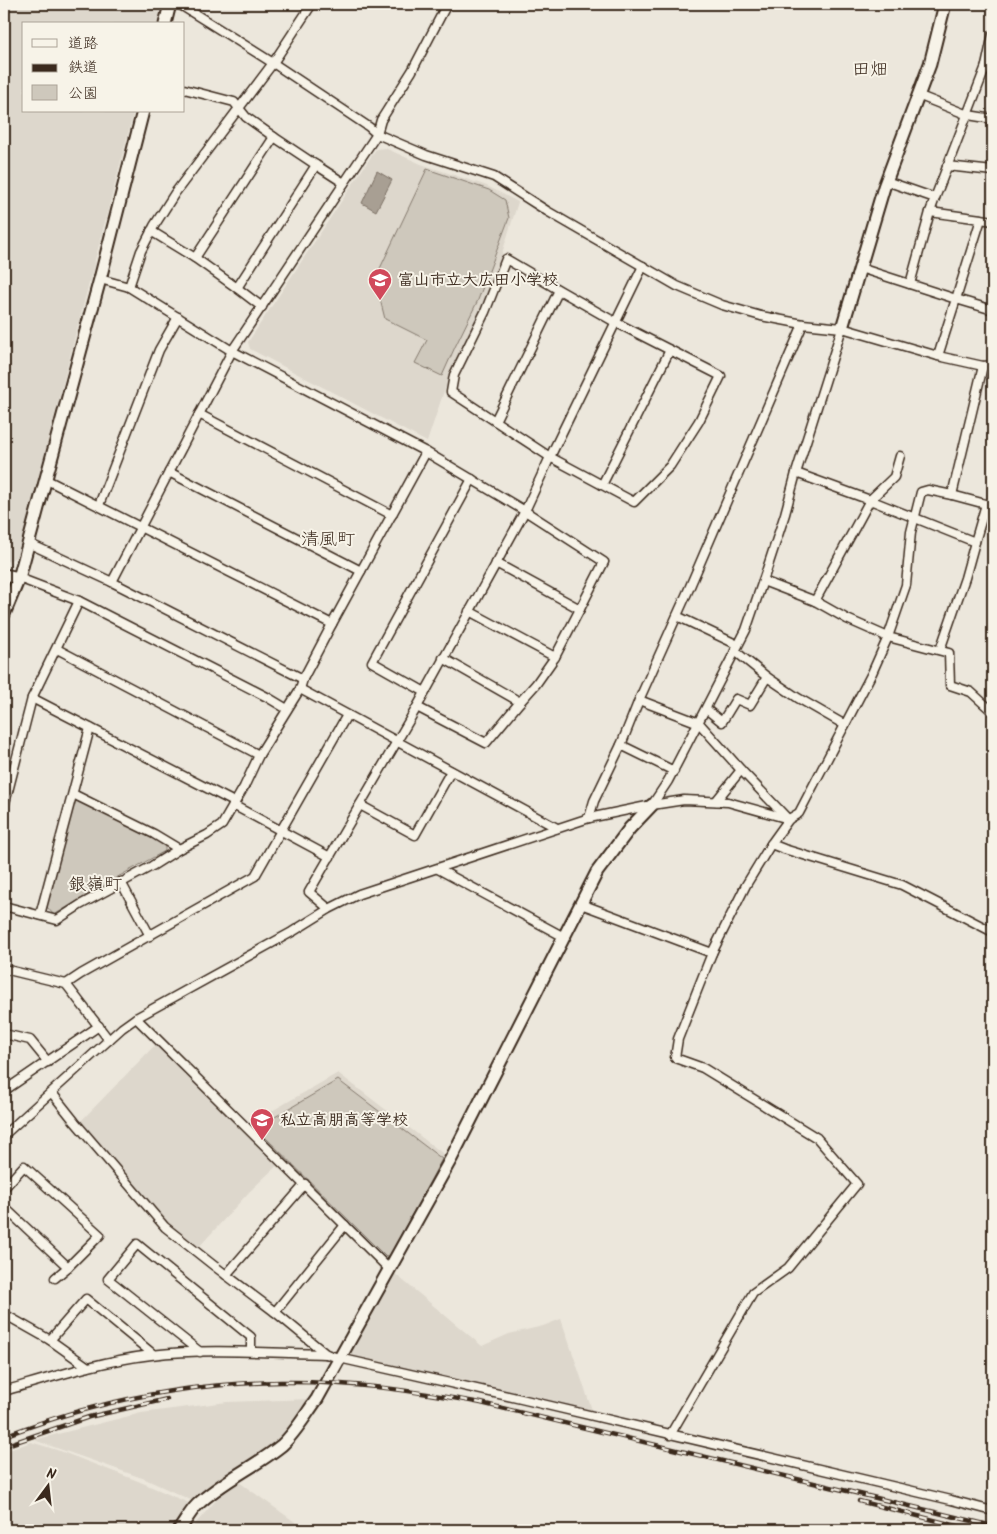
<svg xmlns="http://www.w3.org/2000/svg" width="997" height="1534" font-family="Kalam,'Klee One',sans-serif">
<rect width="100%" height="100%" fill="#ece7dc"/>
<filter id="ink" filterUnits="userSpaceOnUse"><feTurbulence type="fractalNoise" baseFrequency=".02" numOctaves="2"/><feDisplacementMap in="SourceGraphic" scale="10" xChannelSelector="R" yChannelSelector="G"/><feConvolveMatrix kernelMatrix="1 2 1 2 8 2 1 2 1" color-interpolation-filters="sRGB"/></filter>
<g filter="url(#ink)">
<g fill="#ddd7cc">
<path d="M 4,4 L 162,4 L 157,24 L 24,24 L 24,111 L 134,111 L 18,556 L 4,563 Z"/>
<path d="M 385,148 L 421,164 L 487,186 L 518,202 L 494,279 L 443,394 L 427,442 L 250,349 L 248,342 L 376,149 Z"/>
<path d="M 157,1043 L 244,1127 L 338,1073 L 446,1156 L 388,1262 L 284,1159 L 250,1191 L 197,1249 L 160,1217 L 81,1121 Z"/>
<path d="M 394,1273 L 482,1346 L 509,1334 L 543,1326 L 561,1319 L 593,1413 L 349,1357 L 347,1352 Z"/>
<path d="M 311,1399 L 283,1438 L 195,1502 L 145,1479 L 34,1440 L 141,1413 L 227,1402 Z"/>
<path d="M 31,1442 L 60,1451 L 138,1481 L 191,1504 L 172,1530 L 4,1530 L 4,1452 Z"/>
<path d="M 239,1482 L 306,1530 L 190,1530 L 218,1498 Z"/>
</g>
<g fill="#cec8bc" stroke="#84796d">
<path d="M 427,169 L 489,190 L 505,200 L 509,218 L 478,300 L 455,347 L 442,376 L 415,363 L 427,340 L 385,319 L 375,279 Z"/>
<path d="M 74,798 L 106,813 L 165,844 L 165,851 L 114,879 L 54,915 L 45,905 Z"/>
<path d="M 338,1080 L 442,1159 L 390,1255 L 386,1257 L 256,1128 Z"/>
</g>
<path fill="#a89f93" stroke="#7c7064" d="M 377,171 L 392,180 L 376,211 L 362,203 Z"/>
<g fill="none" stroke-linecap="round" stroke-linejoin="round">
<g stroke="#3b2a1e" stroke-width="11">
<g id="street">
<path d="M 179,4 L 273,63 L 369,127 L 377,134 L 426,155 L 494,177 L 547,211 L 677,286 L 722,305 L 761,316 L 803,324 L 842,328 L 938,356 L 983,366 L 993,365"/>
<path d="M 986,66 L 993,34"/>
<path d="M 920,96 L 968,115 L 993,119"/>
<path d="M 316,165 L 344,183"/>
<path d="M 947,166 L 993,171"/>
<path d="M 886,181 L 935,198 L 930,212"/>
<path d="M 935,198 L 986,66 L 993,67"/>
<path d="M 981,219 L 993,221"/>
<path d="M 151,231 L 195,258 L 274,137 L 246,117 L 234,102 L 184,89"/>
<path d="M 195,258 L 237,288 L 316,165 L 274,137"/>
<path d="M 860,268 L 956,299 L 938,356"/>
<path d="M 100,279 L 129,287 L 232,351 L 426,452 L 525,511 L 417,707 L 309,892 L 329,909"/>
<path d="M 910,284 L 930,212 L 981,219 L 956,299 L 993,310"/>
<path d="M 129,287 L 141,251 L 154,226 L 175,193 L 273,63 L 312,4"/>
<path d="M 237,288 L 262,307"/>
<path d="M 559,290 L 506,259 L 485,312 L 454,375 L 451,392 L 495,421 L 559,290 L 615,322 L 670,350"/>
<path d="M 983,366 L 952,495 L 928,490 L 921,492 L 911,532 L 906,585 L 888,637 L 872,673 L 799,813 L 789,819 L 771,844 L 784,849 L 902,885 L 993,932"/>
<path d="M 199,414 L 392,515"/>
<path d="M 495,421 L 550,457 L 643,266"/>
<path d="M 169,472 L 361,571"/>
<path d="M 796,473 L 870,500 L 975,542 L 986,504"/>
<path d="M 45,479 L 332,624"/>
<path d="M 952,495 L 993,506"/>
<path d="M 99,505 L 159,350 L 178,317"/>
<path d="M 28,543 L 112,582 L 232,351 L 377,134 L 381,120 L 412,71 L 447,4"/>
<path d="M 496,563 L 580,609 L 604,562 L 525,511 L 550,457 L 634,502 L 670,466 L 699,421 L 721,376 L 670,350 L 602,485"/>
<path d="M 19,578 L 79,601 L 267,697 L 287,709"/>
<path d="M 763,581 L 815,601 L 870,500 L 894,477 L 900,456"/>
<path d="M 112,582 L 303,679"/>
<path d="M 815,601 L 847,619 L 888,637 L 949,653 L 950,685 L 971,692 L 993,712"/>
<path d="M 469,611 L 555,657 L 580,609"/>
<path d="M 677,616 L 738,645"/>
<path d="M 57,649 L 259,755"/>
<path d="M 940,650 L 965,578 L 975,542"/>
<path d="M 443,658 L 520,702 L 536,684 L 555,657"/>
<path d="M 767,677 L 798,698 L 845,725"/>
<path d="M 300,689 L 557,828"/>
<path d="M 425,692 L 372,662 L 472,479"/>
<path d="M 32,698 L 234,802"/>
<path d="M 639,700 L 699,723 L 741,770 L 716,801"/>
<path d="M 417,707 L 486,743 L 520,702"/>
<path d="M 706,709 L 722,722 L 736,699 L 750,705 L 767,677 L 735,651"/>
<path d="M 621,745 L 674,771"/>
<path d="M 741,770 L 787,818"/>
<path d="M 73,794 L 154,834 L 179,849"/>
<path d="M 233,805 L 330,857"/>
<path d="M 360,805 L 415,835 L 451,771"/>
<path d="M 652,805 L 668,781 L 746,630 L 767,569 L 785,514 L 796,473 L 842,328"/>
<path d="M 4,807 L 32,698 L 79,601"/>
<path d="M 589,818 L 594,801 L 621,745 L 639,700 L 688,591 L 803,324"/>
<path d="M 438,869 L 564,937"/>
<path d="M 121,882 L 150,936"/>
<path d="M 581,904 L 712,953 L 746,885 L 771,844"/>
<path d="M 4,906 L 57,920 L 80,905 L 152,866 L 179,849 L 207,835 L 222,825 L 244,787 L 259,755 L 300,689 L 303,679 L 332,624 L 426,452"/>
<path d="M 40,915 L 90,728"/>
<path d="M 4,969 L 66,984 L 109,1040"/>
<path d="M 66,984 L 81,974 L 255,876 L 347,715"/>
<path d="M 136,1018 L 390,1270"/>
<path d="M 4,1034 L 30,1040 L 48,1062"/>
<path d="M 4,1091 L 99,1026"/>
<path d="M 52,1093 L 75,1122 L 165,1227 L 213,1265 L 275,1312 L 326,1354 L 339,1358 L 521,1399 L 951,1500 L 993,1511"/>
<path d="M 4,1135 L 122,1028 L 136,1018 L 292,932 L 329,909 L 359,894 L 589,818 L 652,805 L 684,800 L 728,802 L 789,819"/>
<path d="M 4,1188 L 24,1166 L 100,1235 L 68,1267 L 4,1207"/>
<path d="M 226,1275 L 305,1184"/>
<path d="M 55,1278 L 68,1267"/>
<path d="M 275,1312 L 345,1225"/>
<path d="M 4,1314 L 50,1340 L 88,1367"/>
<path d="M 50,1340 L 86,1299 L 153,1354"/>
<path d="M 200,1352 L 108,1279 L 137,1244 L 251,1337 L 251,1351"/>
<path d="M 4,1391 C 52,1377 101,1361 151,1355 C 209,1348 268,1353 326,1354"/>
<path d="M 670,1435 L 753,1293 L 788,1268 L 857,1184 L 817,1138 L 703,1068 L 675,1058 L 678,1039 L 712,953"/>
</g>
</g>
<g stroke="#3b2a1e" stroke-width="15">
<g id="secondary">
<path d="M 165,24 L 170,4"/>
<path d="M 842,328 L 884,187 L 930,64 L 945,4"/>
<path d="M 4,575 L 19,578"/>
<path d="M 4,614 L 19,578 L 100,279 L 143,111"/>
<path d="M 179,1530 C 185,1522 190,1512 197,1505 C 222,1481 255,1467 282,1445 C 296,1432 306,1414 317,1399 L 452,1157 L 597,872 L 630,828 L 652,805"/>
</g>
</g>
<use href="#street" stroke="#f7f3e8" stroke-width="8"/>
<use href="#secondary" stroke="#f7f3e8" stroke-width="11"/>
<g stroke="#3b2a1e" stroke-width="4.5">
<g id="rail">
<path d="M 4,1436 C 31,1426 59,1416 87,1409 C 149,1392 216,1383 281,1382 C 348,1381 415,1391 481,1403 L 993,1526"/>
<path d="M 4,1446 L 89,1417 L 167,1399"/>
<path d="M 859,1501 L 973,1530"/>
</g>
</g>
<use href="#rail" stroke="#f7f3e8" stroke-width="2.5" stroke-dasharray="8" stroke-linecap="butt"/>
</g>
</g>
<defs>
<g id="school-pin" transform="scale(1.25)"><path d="M0 17L-7.5 6A9.5 9.5 0 1 1 7.5 6Z" fill="#d1495b" stroke="#f7f3e8"/><path d="M0-5L7-2L0 1L-7-2ZM-4 1L0 2.5L4 1V4Q0 6-4 4Z" fill="#fff"/></g>
</defs>
<g fill-rule="evenodd">
<use href="#school-pin" x="380" y="280"/>
<use href="#school-pin" x="262" y="1120"/>
</g>
<g text-anchor="middle" dominant-baseline="central" stroke-width="4" stroke-linejoin="round" paint-order="stroke">
<g font-size="16" font-weight="bold" fill="#3b2a1e" stroke="#f7f3e8" text-anchor="start">
<text x="398" y="280">富山市立大広田小学校</text>
<text x="280" y="1120">私立高朋高等学校</text>
</g>
<g font-size="18" fill="#3b2a1e" stroke="#f7f3e8">
<text x="870" y="70">田畑</text>
<text x="328" y="540">清風町</text>
<text x="95" y="885">銀嶺町</text>
</g>
</g>
<rect width="997" height="1534" fill="none" stroke="#f7f3e8" stroke-width="20"/>
<rect x="10" y="10" width="977" height="1514" fill="none" stroke="#3b2a1e" stroke-width="2" filter="url(#ink)"/>
<rect x="22" y="22" width="162" height="90" fill="#f7f3e8" stroke="#aca397"/>
<rect x="32" y="39" width="25" height="8" fill="#f7f3e8" stroke="#aca397"/>
<text x="68" y="48" font-size="15" fill="#3b2a1e">道路</text>
<rect x="32" y="64" width="25" height="8" fill="#3b2a1e" stroke="#aca397"/>
<text x="68" y="72" font-size="15" fill="#3b2a1e">鉄道</text>
<rect x="32" y="85" width="25" height="15" fill="#cec8bc" stroke="#aca397"/>
<text x="68" y="98" font-size="15" fill="#3b2a1e">公園</text>
<g transform="translate(48 1486) rotate(15)" stroke="#f7f3e8" stroke-width="4" paint-order="stroke">
<path d="M0-4L9 19L0 12L-9 19Z" fill="#3b2a1e"/>
<text y="-8" font-size="14" font-weight="bold" text-anchor="middle" fill="#3b2a1e">N</text>
</g>
</svg>
